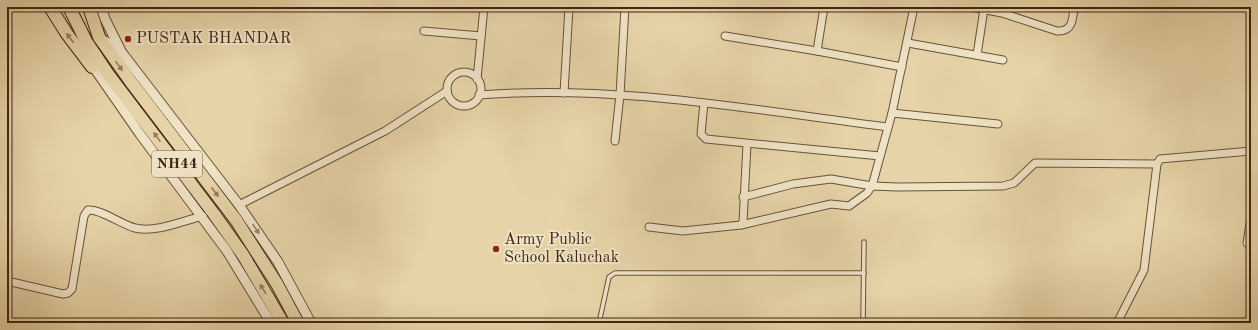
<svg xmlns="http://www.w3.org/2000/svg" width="1258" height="330" font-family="'Old Standard TT',serif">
<rect width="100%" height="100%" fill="#e6d4a8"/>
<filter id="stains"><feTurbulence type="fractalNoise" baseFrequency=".005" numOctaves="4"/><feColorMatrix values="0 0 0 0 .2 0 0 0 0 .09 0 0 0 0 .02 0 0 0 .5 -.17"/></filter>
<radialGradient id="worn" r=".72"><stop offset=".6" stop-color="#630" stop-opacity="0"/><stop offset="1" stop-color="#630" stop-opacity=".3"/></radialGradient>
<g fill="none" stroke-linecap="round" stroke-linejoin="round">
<g stroke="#6a5139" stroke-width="5.5">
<g id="service">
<path d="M 599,323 L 609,277 L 615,273 L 864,273"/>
<path d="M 863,323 L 864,242"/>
</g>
</g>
<g stroke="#6a5139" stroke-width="9">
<g id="minor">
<path d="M 971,7 L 1002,13 L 1057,31 C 1072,32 1073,20 1074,7"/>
<path d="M 424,31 L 481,36"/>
<path d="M 725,36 L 817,51 L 902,67"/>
<path d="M 908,43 L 1003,60"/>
<path d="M 817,51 L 824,7"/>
<path d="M 977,55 L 984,9"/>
<circle cx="464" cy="89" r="17"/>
<path d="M 477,79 L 484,7"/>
<path d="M 564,93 L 569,7"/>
<path d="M 479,95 C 616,84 753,110 888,127"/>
<path d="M 704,103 L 701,134 L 706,139 L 880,156"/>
<path d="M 892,113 L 998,124"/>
<path d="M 615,141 L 620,95 L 625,7"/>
<path d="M 743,197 L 793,184 L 831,179 L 872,186 L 892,113 L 914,7"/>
<path d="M 239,205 L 385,131 L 447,91"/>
<path d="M 741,225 L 831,204 L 849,206 L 867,193 L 872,186 L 897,187 L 1003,186 L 1014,183 L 1035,163 L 1157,164"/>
<path d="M 649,227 L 683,231 L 741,225 L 743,222 L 747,144"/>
<path d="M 1247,243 L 1251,217"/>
<path d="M 7,281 L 63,294 L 68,293 L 72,289 L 84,216 L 88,210 C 101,209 122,225 135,228 C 156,233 182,221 203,216"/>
<path d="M 1117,323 L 1144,270 L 1157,164 L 1160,159 L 1251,151"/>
</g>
</g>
<g stroke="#6a5139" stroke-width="11">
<g id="tertiary">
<path d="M 101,7 L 105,19 L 121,51"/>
<path d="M 105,41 L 123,54 L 239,205 L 278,262 L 311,323"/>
<path d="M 90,62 L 140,134 L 227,251 L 271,323"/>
</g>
</g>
<g stroke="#412514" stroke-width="14">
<g id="trunk">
<path d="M 50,7 L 67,34 L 92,67"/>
<path d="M 69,7 L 86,41 L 108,74 L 214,214 L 243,255 L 283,323"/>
<path d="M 89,7 L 99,37 L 131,82 L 236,220 L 277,284 L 298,323"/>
</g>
</g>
<use href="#service" stroke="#efe3c6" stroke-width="3.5"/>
<use href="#minor" stroke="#efe3c6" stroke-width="7"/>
<use href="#tertiary" stroke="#efe3c6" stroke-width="9"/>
<use href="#trunk" stroke="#e6d4a8" stroke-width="12"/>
</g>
<defs><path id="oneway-solid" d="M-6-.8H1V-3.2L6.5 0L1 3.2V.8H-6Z"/></defs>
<g fill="#947c5e">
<use href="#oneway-solid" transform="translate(70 38) rotate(-127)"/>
<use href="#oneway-solid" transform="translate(119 66) rotate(54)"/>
<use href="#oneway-solid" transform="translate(157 137) rotate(-126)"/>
<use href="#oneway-solid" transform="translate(215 192) rotate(53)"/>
<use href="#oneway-solid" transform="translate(263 289) rotate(-121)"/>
</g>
<use fill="#98846d" href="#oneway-solid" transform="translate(256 229) rotate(56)"/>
<g fill="#8f2418" stroke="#efe3c6" stroke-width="1.5">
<circle cx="128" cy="39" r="4"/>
<circle cx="496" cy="249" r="4"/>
</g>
<g text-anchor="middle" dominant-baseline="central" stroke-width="4" stroke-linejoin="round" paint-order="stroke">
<rect fill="#efe3c6" stroke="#755e49" stroke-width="1" x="152" y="151" width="50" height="26" rx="3"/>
<g font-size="15" font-weight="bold" fill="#412514">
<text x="177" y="164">NH44</text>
</g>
<g font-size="16" fill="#412514" stroke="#efe3c6" text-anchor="start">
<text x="136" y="39">PUSTAK BHANDAR</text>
<text x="504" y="240">Army Public<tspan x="504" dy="18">School Kaluchak</tspan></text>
</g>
</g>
<rect width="1258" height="330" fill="none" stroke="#e6d4a8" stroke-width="24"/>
<rect x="8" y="8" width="1242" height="314" fill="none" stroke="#412514" stroke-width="2"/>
<rect x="12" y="12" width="1234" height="306" fill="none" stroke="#412514"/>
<rect width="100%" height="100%" filter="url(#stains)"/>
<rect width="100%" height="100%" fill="url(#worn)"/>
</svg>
